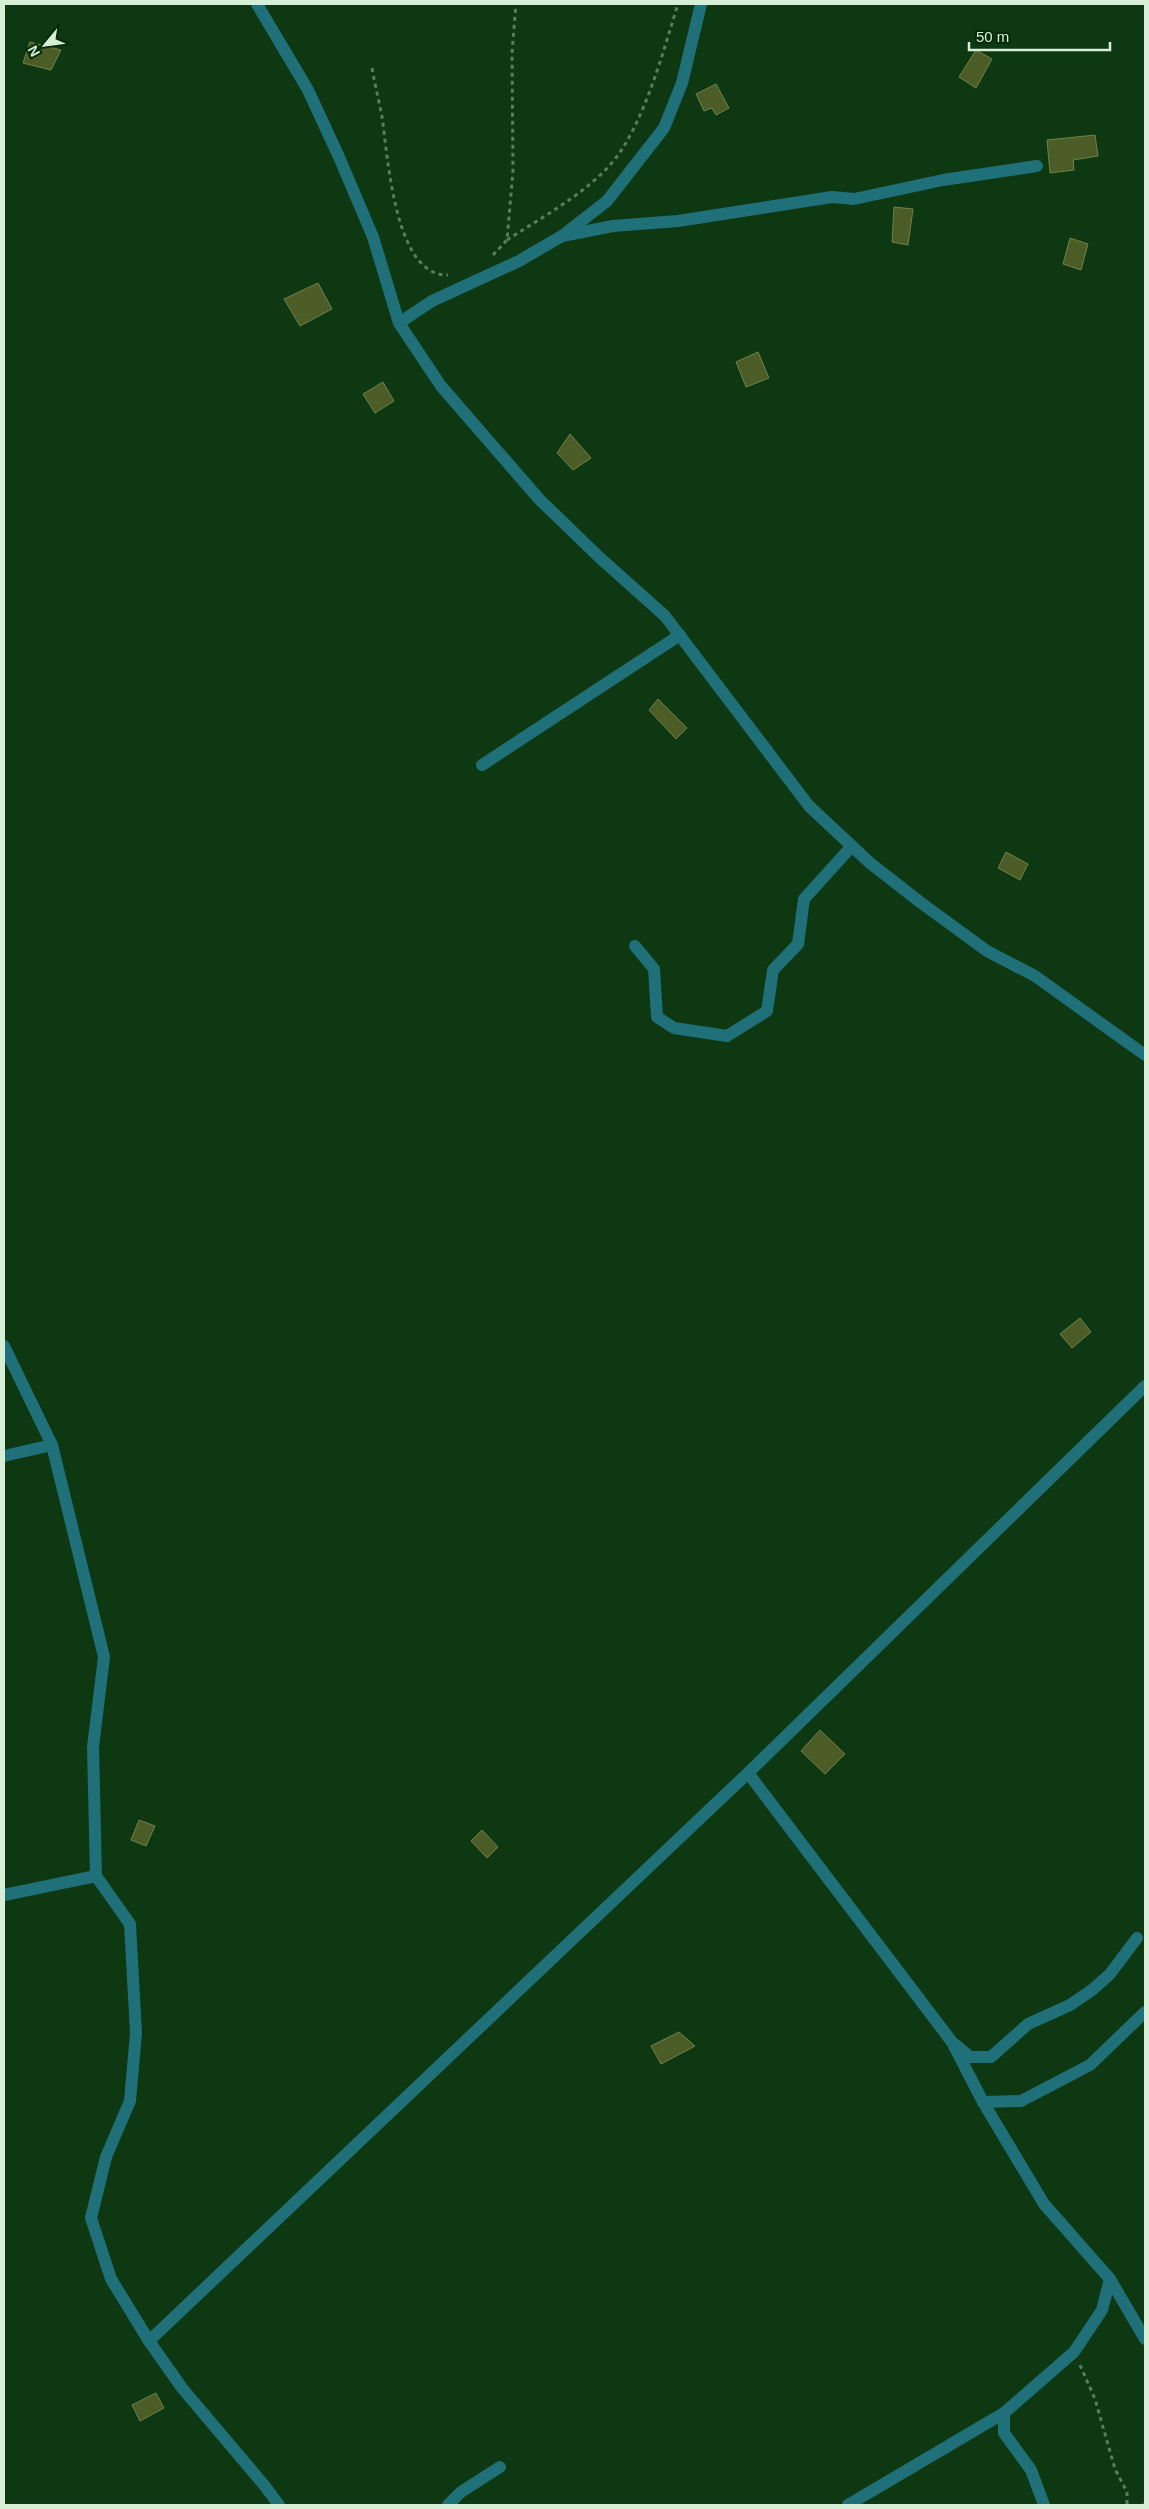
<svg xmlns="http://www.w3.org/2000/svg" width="1149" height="2509" font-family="Arial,sans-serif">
<rect width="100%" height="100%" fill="#0e3811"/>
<g fill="#4b5c26" stroke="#70824c">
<path d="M 30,42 L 61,50 L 51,70 L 23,63 Z"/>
<path d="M 976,50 L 992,59 L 976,88 L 959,77 Z"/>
<path d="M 716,84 L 729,108 L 716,115 L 712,108 L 704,111 L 696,94 Z"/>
<path d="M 1095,135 L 1098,156 L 1073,160 L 1074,170 L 1050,173 L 1047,140 Z"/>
<path d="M 894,207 L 913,209 L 908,245 L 892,242 Z"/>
<path d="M 1070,238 L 1088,244 L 1081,270 L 1063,264 Z"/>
<path d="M 318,283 L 332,309 L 300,326 L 284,299 Z"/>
<path d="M 758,352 L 769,378 L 746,387 L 736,362 Z"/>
<path d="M 383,382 L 394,401 L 375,413 L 363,394 Z"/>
<path d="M 570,434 L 591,458 L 573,470 L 557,453 Z"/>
<path d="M 658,699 L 687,728 L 676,739 L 649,710 Z"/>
<path d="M 1006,852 L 1028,864 L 1020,880 L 998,868 Z"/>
<path d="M 1080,1318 L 1091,1332 L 1072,1348 L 1060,1334 Z"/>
<path d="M 820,1730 L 845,1754 L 825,1774 L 801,1751 Z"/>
<path d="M 139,1820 L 155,1826 L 146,1846 L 131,1840 Z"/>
<path d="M 482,1830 L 498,1847 L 487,1858 L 471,1841 Z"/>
<path d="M 679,2032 L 695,2046 L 661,2064 L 651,2046 Z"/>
<path d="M 156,2393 L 164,2408 L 140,2421 L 132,2405 Z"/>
</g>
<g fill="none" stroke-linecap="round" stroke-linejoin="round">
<g stroke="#5a7d5c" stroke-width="3" stroke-dasharray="4 4" stroke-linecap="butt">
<path d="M 372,68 C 375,85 379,101 382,117 C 388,155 394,277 448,275"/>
<path d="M 507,240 C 542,217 582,196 610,165 C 643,128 663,52 678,4"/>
<path d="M 493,255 L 507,240 L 513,171 L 512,53 L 516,4"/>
<path d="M 1080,2365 L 1095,2399 L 1115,2469 L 1127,2492 L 1127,2505"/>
<path d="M 1143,2505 L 1145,2504"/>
</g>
<g stroke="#1f7078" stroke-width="12">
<path d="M 257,4 L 308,90 L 339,157 L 373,237 L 399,323 L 441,386 L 539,499 L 599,557 L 665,616 L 809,806 L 870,863 L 920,902 L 987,951 L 1035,976 L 1145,1055"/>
<path d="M 562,236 L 613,226 L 678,221 L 832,197 L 854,199 L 943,180 L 1037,166"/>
<path d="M 399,323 L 432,301 L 519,261 L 562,236 L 607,201 L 664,128 L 682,83 L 701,4"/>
<path d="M 482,765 L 680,635"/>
<path d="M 635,946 L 654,969 L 657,1017 L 674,1028 L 727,1036 L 767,1011 L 773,970 L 798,944 L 804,899 L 852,846"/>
<path d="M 4,1346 L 52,1445 L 104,1657 L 93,1747 L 96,1876 L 130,1924 L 136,2033 L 130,2101 L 106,2157 L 91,2218 L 111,2279 L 149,2341 L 182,2388 L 264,2485 L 279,2505"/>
<path d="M 4,1456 L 52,1445"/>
<path d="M 748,1773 L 952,2042 L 983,2102 L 1044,2204 L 1110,2279 L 1145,2339"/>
<path d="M 4,1895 L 96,1876"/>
<path d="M 956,2045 L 970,2057 L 991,2057 L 1028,2024 L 1070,2005 L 1092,1990 L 1110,1974 L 1137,1938"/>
<path d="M 983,2102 L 1021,2101 L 1090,2065 L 1145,2012"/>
<path d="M 149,2341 L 748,1773 L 1145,1386"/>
<path d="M 1004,2413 L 1004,2433 L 1031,2470 L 1044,2505"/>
<path d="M 448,2505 L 461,2492 L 500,2467"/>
<path d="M 848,2505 L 1004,2413 L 1074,2352 L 1102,2310 L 1110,2279"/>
</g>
</g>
<rect width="1149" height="2509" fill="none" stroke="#d7eed6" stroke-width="10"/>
<g transform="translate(45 45) rotate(241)" stroke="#032d06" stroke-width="4" paint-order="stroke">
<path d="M0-4L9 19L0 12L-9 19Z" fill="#d7eed6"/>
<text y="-8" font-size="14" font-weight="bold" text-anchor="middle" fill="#d7eed6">N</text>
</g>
<path d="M969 42v8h141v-8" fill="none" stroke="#d7eed6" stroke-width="2.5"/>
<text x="976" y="42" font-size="15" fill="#d7eed6" stroke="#032d06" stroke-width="4" paint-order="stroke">50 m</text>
</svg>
